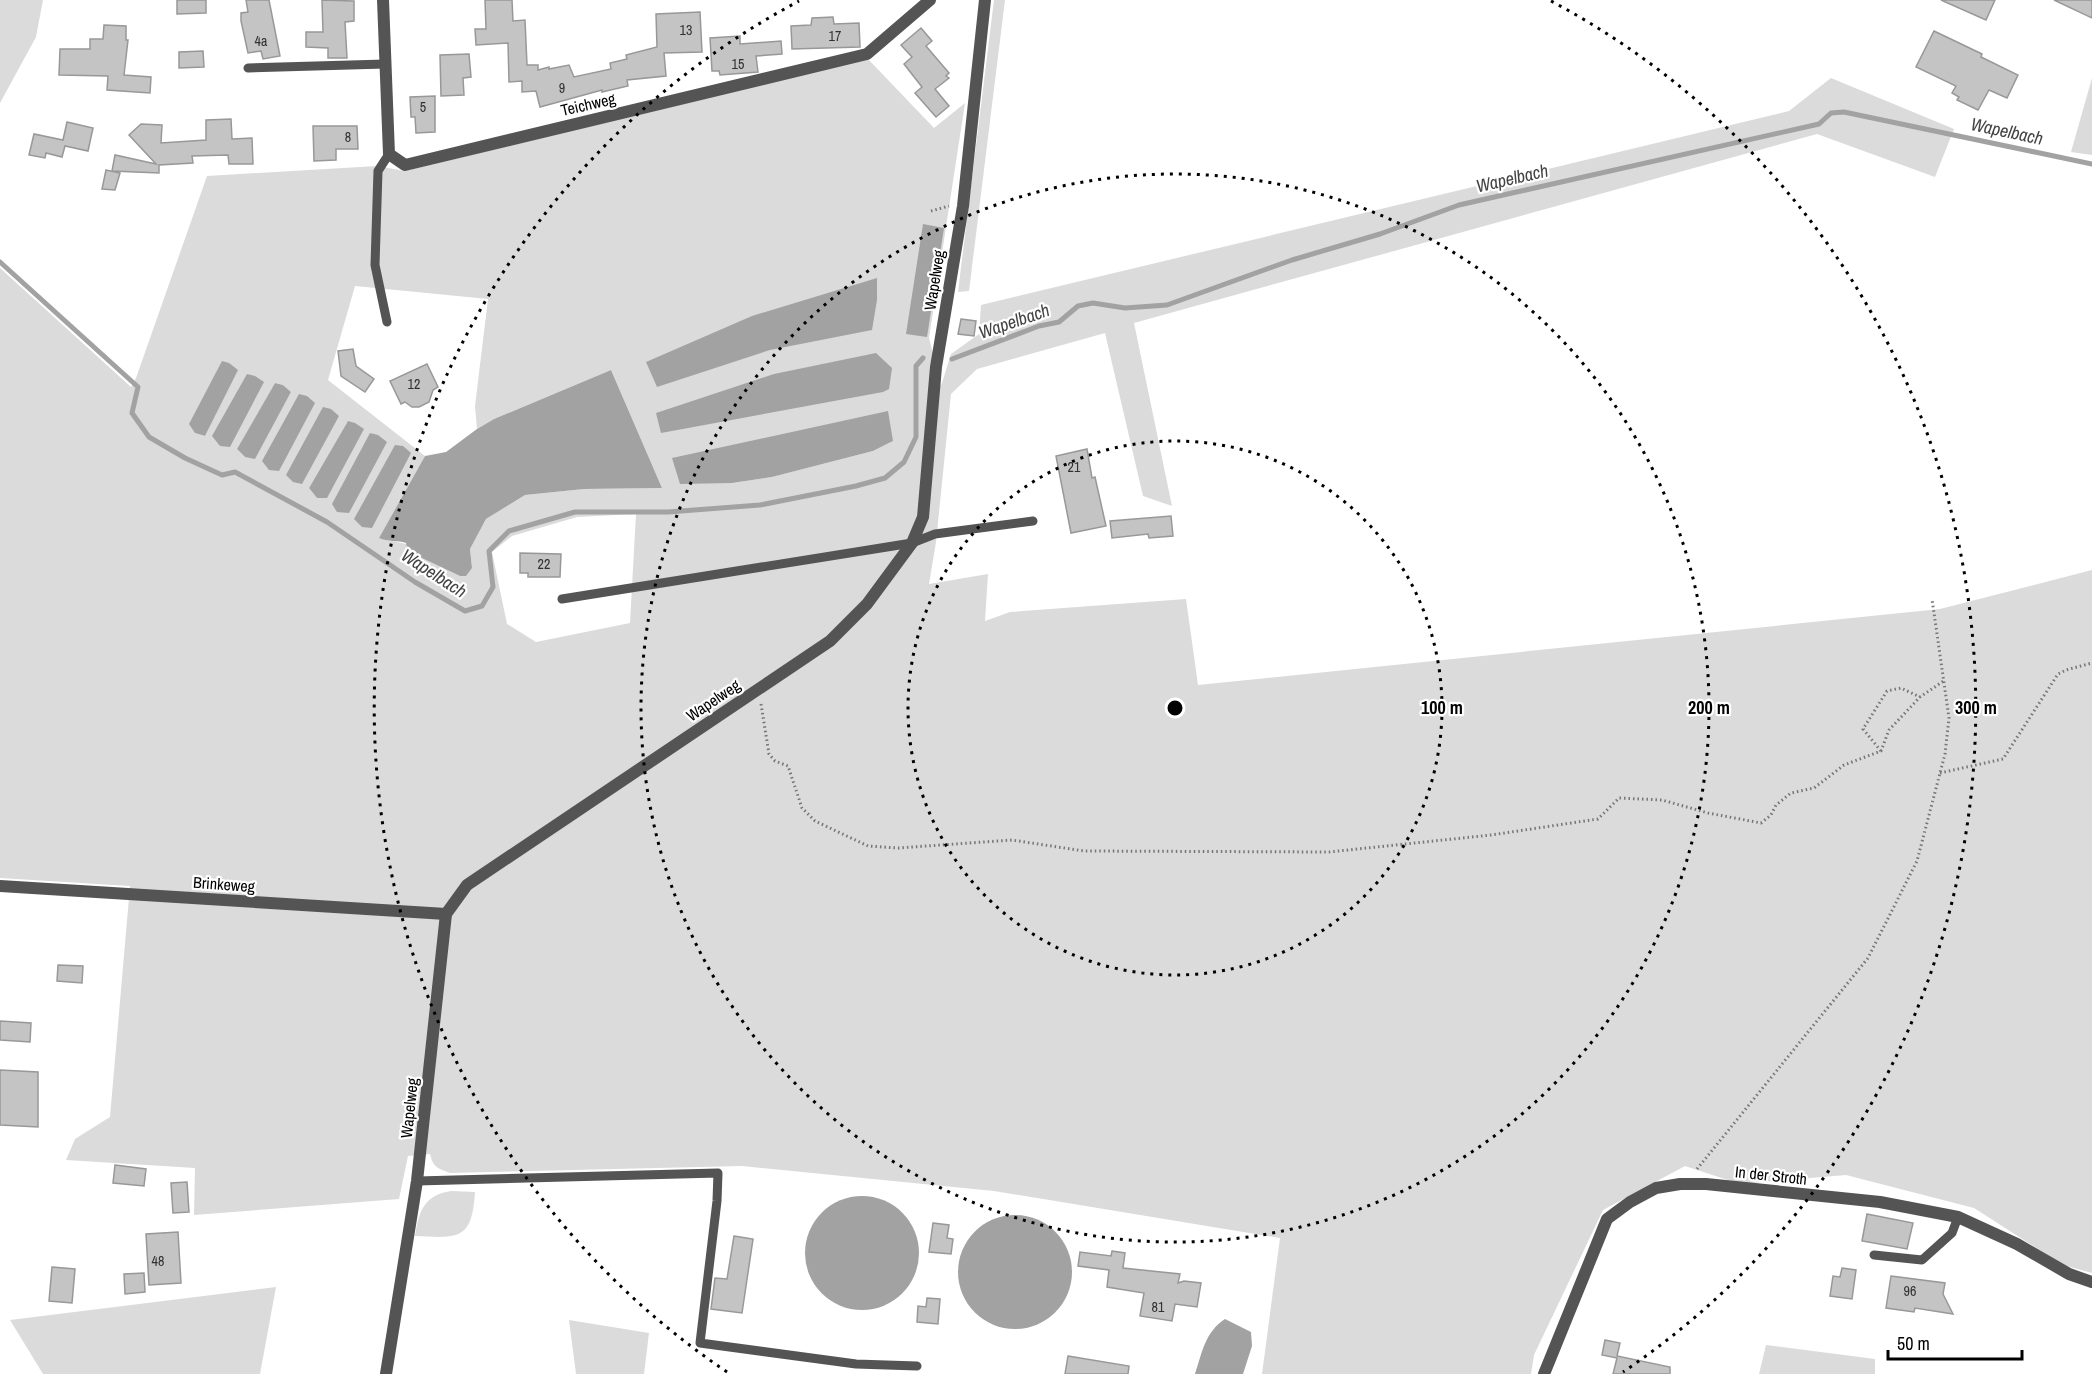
<svg xmlns="http://www.w3.org/2000/svg" width="2092" height="1374" font-family="'Archivo Narrow',sans-serif">
<rect width="100%" height="100%" fill="#fff"/>
<g fill="#dbdbdb" fill-rule="evenodd">
<path d="M 0,0 L 43,0 L 36,37 L 0,103 Z"/>
<path d="M 994,0 L 1005,0 L 969,291 L 958,292 Z"/>
<path d="M 868,59 L 934,128 L 965,103 L 929,338 L 941,386 L 951,354 L 979,334 L 981,305 L 1789,111 L 1831,78 L 1954,129 L 1935,177 L 1817,134 L 1134,323 L 1172,506 L 1143,496 L 1105,333 L 977,369 L 951,394 L 936,542 L 929,584 L 988,574 L 985,621 L 1010,612 L 1186,599 L 1198,685 L 1940,609 L 2092,570 L 2092,1273 L 2063,1265 L 1974,1208 L 1846,1175 L 1740,1184 L 1685,1166 L 1603,1210 L 1534,1355 L 1531,1374 L 1262,1374 L 1280,1238 L 994,1191 L 742,1166 L 450,1173 C 437,1168 433,1167 430,1154 L 408,1156 L 399,1199 L 194,1215 L 195,1168 L 66,1160 L 75,1139 L 110,1117 L 130,886 L 0,878 L 0,268 L 131,387 L 136,378 L 207,176 L 377,166 L 405,171 ZM 355,286 L 488,299 L 475,406 L 477,429 L 494,419 L 611,370 L 662,488 L 584,489 L 525,495 L 486,519 L 470,549 L 472,568 L 465,576 L 460,576 L 407,551 L 406,544 L 379,538 L 425,456 L 328,380 ZM 237,370 L 205,436 L 195,433 ZM 275,383 L 283,385 L 291,392 L 255,458 L 245,457 L 237,449 ZM 348,421 L 317,498 L 309,488 ZM 893,441 L 873,451 L 772,477 L 732,483 ZM 636,514 L 630,623 L 536,642 L 507,624 L 492,552 L 512,536 L 577,517 Z"/>
<path d="M 2092,78 L 2092,155 L 2071,152 Z"/>
<path d="M 451,1191 L 475,1192 C 472,1241 458,1238 415,1236 C 419,1211 424,1195 451,1191 Z"/>
<path d="M 276,1287 L 260,1374 L 43,1374 L 10,1320 Z"/>
<path d="M 569,1320 L 649,1333 L 644,1374 L 576,1374 Z"/>
<path d="M 1766,1345 L 1875,1359 L 1875,1374 L 1759,1374 Z"/>
</g>
<g fill="#a2a2a2">
<path d="M 923,224 L 944,228 L 927,337 L 906,334 Z"/>
<path d="M 877,278 L 877,300 L 872,330 L 770,350 L 657,387 L 646,362 L 752,316 Z"/>
<path d="M 876,353 L 892,368 L 889,389 L 883,392 L 661,433 L 656,413 L 774,374 Z"/>
<path d="M 222,361 L 229,363 L 238,370 L 205,436 L 195,433 L 189,424 Z"/>
<path d="M 611,370 L 662,488 L 584,489 L 525,495 L 486,519 L 470,549 L 472,568 L 466,576 L 460,576 L 407,551 L 406,543 C 397,540 388,542 379,538 L 425,456 L 446,452 L 477,429 L 494,419 Z"/>
<path d="M 247,374 L 255,376 L 264,382 L 230,447 L 220,446 L 212,436 Z"/>
<path d="M 275,383 L 283,385 L 291,392 L 255,459 L 245,457 L 237,449 Z"/>
<path d="M 299,394 L 307,396 L 315,403 L 279,471 L 269,470 L 262,461 Z"/>
<path d="M 323,407 L 331,409 L 339,416 L 302,484 L 293,482 L 286,475 Z"/>
<path d="M 888,411 L 893,441 L 873,451 L 772,477 L 732,483 L 680,484 L 672,458 Z"/>
<path d="M 348,421 L 355,423 L 364,429 L 327,498 L 317,498 L 309,488 Z"/>
<path d="M 370,433 L 378,435 L 387,442 L 349,513 L 337,512 L 332,504 Z"/>
<path d="M 395,445 L 403,446 L 411,453 L 372,528 L 362,527 L 354,519 Z"/>
<circle cx="862" cy="1253" r="57"/>
<circle cx="1015" cy="1272" r="57"/>
<path d="M 1225,1319 L 1251,1332 L 1252,1346 L 1243,1374 L 1195,1374 C 1202,1353 1205,1332 1225,1319 Z"/>
</g>
<g fill="none" stroke-linecap="round" stroke-linejoin="round">
<g stroke="#a2a2a2" stroke-width="5">
<path d="M 0,262 L 138,387 L 132,413 L 149,437 L 185,458 L 222,475 L 235,472 L 327,522 L 415,582 L 465,611 L 482,606 L 493,587 L 489,551 L 509,531 L 575,512 L 668,512 L 760,505 L 856,486 L 885,478 L 904,462 L 916,437 L 916,366 L 923,358"/>
<path d="M 952,359 L 1039,326 L 1059,322 L 1078,306 L 1093,303 L 1125,308 L 1167,305 L 1292,260 L 1380,234 L 1459,205 L 1819,124 L 1831,113 L 1844,112 L 2092,164"/>
</g>
</g>
<g fill="#c4c4c4" stroke="#989898" stroke-width="1.5">
<path d="M 177,0 L 206,0 L 206,13 L 177,14 Z"/>
<path d="M 246,0 L 269,0 L 280,56 L 263,59 L 261,51 L 248,53 L 241,21 L 241,13 L 248,12 Z"/>
<path d="M 322,0 L 354,1 L 354,21 L 345,22 L 347,58 L 328,58 L 328,48 L 306,47 L 306,32 L 323,32 Z"/>
<path d="M 485,0 L 512,0 L 513,21 L 525,20 L 527,65 L 538,65 L 538,70 L 549,67 L 549,69 L 569,65 L 574,77 L 611,69 L 610,63 L 627,59 L 626,55 L 657,47 L 656,14 L 700,12 L 702,52 L 664,53 L 666,76 L 627,80 L 628,86 L 602,92 L 602,90 L 540,107 L 536,91 L 522,92 L 522,81 L 509,82 L 508,43 L 476,45 L 475,29 L 486,29 Z"/>
<path d="M 1941,0 L 1995,0 L 1986,20 Z"/>
<path d="M 2054,0 L 2092,0 L 2092,18 Z"/>
<path d="M 833,17 L 834,24 L 859,23 L 860,47 L 792,49 L 791,26 L 811,25 L 812,18 Z"/>
<path d="M 104,25 L 126,26 L 126,40 L 128,40 L 124,75 L 151,77 L 150,93 L 107,90 L 108,76 L 59,75 L 60,49 L 90,49 L 90,39 L 103,39 Z"/>
<path d="M 921,28 L 932,41 L 926,46 L 949,73 L 946,76 L 949,78 L 935,89 L 949,106 L 936,117 L 915,93 L 922,87 L 904,64 L 912,57 L 901,45 Z"/>
<path d="M 1934,31 L 1982,54 L 1981,57 L 2018,75 L 2007,98 L 1989,90 L 1978,110 L 1957,100 L 1959,97 L 1952,93 L 1956,86 L 1916,67 Z"/>
<path d="M 740,36 L 740,44 L 781,41 L 782,54 L 756,56 L 758,72 L 720,75 L 719,71 L 712,71 L 710,38 Z"/>
<path d="M 203,51 L 204,67 L 179,68 L 179,52 Z"/>
<path d="M 469,54 L 471,77 L 463,78 L 464,95 L 441,96 L 440,55 Z"/>
<path d="M 435,96 L 435,132 L 416,133 L 415,117 L 411,117 L 410,97 Z"/>
<path d="M 231,119 L 232,139 L 252,138 L 253,164 L 229,164 L 228,155 L 192,156 L 193,163 L 159,165 L 159,173 L 112,171 L 115,155 L 156,164 L 129,135 L 141,124 L 162,125 L 161,143 L 206,140 L 206,120 Z"/>
<path d="M 67,122 L 93,128 L 88,151 L 65,146 L 62,157 L 46,153 L 45,158 L 29,155 L 34,134 L 63,140 Z"/>
<path d="M 313,126 L 357,126 L 358,149 L 336,149 L 336,160 L 314,161 Z"/>
<path d="M 106,170 L 120,173 L 115,190 L 102,189 Z"/>
<path d="M 961,319 L 976,321 L 974,336 L 958,334 Z"/>
<path d="M 353,349 L 356,366 L 374,379 L 365,392 L 341,376 L 338,351 Z"/>
<path d="M 427,364 L 438,387 L 433,390 L 429,402 L 419,407 L 412,407 L 405,402 L 401,404 L 390,381 Z"/>
<path d="M 1087,449 L 1092,478 L 1095,477 L 1106,526 L 1071,533 L 1056,456 Z"/>
<path d="M 1171,516 L 1173,536 L 1149,538 L 1148,534 L 1112,538 L 1110,521 Z"/>
<path d="M 520,553 L 561,554 L 560,577 L 528,577 L 528,573 L 520,573 Z"/>
<path d="M 58,965 L 83,966 L 82,983 L 57,981 Z"/>
<path d="M 0,1021 L 31,1023 L 30,1042 L 0,1040 Z"/>
<path d="M 0,1070 L 38,1072 L 38,1127 L 0,1125 Z"/>
<path d="M 115,1165 L 146,1169 L 144,1186 L 113,1183 Z"/>
<path d="M 187,1182 L 189,1212 L 173,1213 L 171,1183 Z"/>
<path d="M 1867,1214 L 1913,1223 L 1907,1249 L 1862,1241 Z"/>
<path d="M 933,1223 L 949,1225 L 947,1238 L 953,1239 L 951,1254 L 929,1252 Z"/>
<path d="M 178,1232 L 181,1283 L 149,1285 L 146,1234 Z"/>
<path d="M 734,1236 L 753,1239 L 742,1313 L 711,1309 L 715,1278 L 727,1279 Z"/>
<path d="M 1112,1251 L 1125,1253 L 1123,1268 L 1180,1274 L 1178,1283 L 1184,1281 L 1201,1283 L 1197,1307 L 1175,1304 L 1172,1321 L 1140,1316 L 1144,1293 L 1107,1287 L 1109,1270 L 1078,1266 L 1080,1252 L 1111,1256 Z"/>
<path d="M 52,1267 L 75,1269 L 72,1303 L 49,1301 Z"/>
<path d="M 1842,1268 L 1856,1270 L 1852,1299 L 1830,1296 L 1833,1276 L 1840,1277 Z"/>
<path d="M 144,1273 L 145,1292 L 125,1294 L 124,1274 Z"/>
<path d="M 1891,1276 L 1945,1283 L 1943,1294 L 1953,1314 L 1915,1308 L 1914,1312 L 1886,1308 Z"/>
<path d="M 927,1298 L 940,1299 L 938,1324 L 917,1322 L 918,1306 L 926,1307 Z"/>
<path d="M 1605,1340 L 1620,1343 L 1617,1356 L 1670,1367 L 1670,1374 L 1613,1374 L 1617,1358 L 1602,1355 Z"/>
<path d="M 1068,1356 L 1129,1366 L 1128,1374 L 1065,1374 Z"/>
</g>
<g fill="none" stroke-linecap="round" stroke-linejoin="round">
<g stroke="#767676" stroke-width="3" stroke-dasharray="1.5 3" stroke-linecap="butt">
<path d="M 931,211 L 949,206"/>
<path d="M 761,704 L 769,754 L 775,761 L 788,766 L 802,808 L 815,821 L 868,846 L 898,848 L 1012,840 L 1084,851 L 1329,852 L 1491,835 L 1598,819 L 1619,798 L 1662,800 L 1708,813 L 1761,823 L 1771,815 L 1776,805 L 1791,793 L 1814,788 L 1844,765 L 1881,751 L 1889,730 L 1920,697 L 1945,680"/>
<path d="M 1881,751 L 1863,729 L 1887,691 L 1901,688 L 1920,697"/>
<path d="M 1940,773 L 2003,759 L 2058,674 L 2066,670 L 2092,663"/>
<path d="M 1697,1169 L 1868,958 L 1917,861 L 1945,754 L 1949,718 L 1932,599"/>
</g>
<g stroke="#545454" stroke-width="9">
<path d="M 248,68 L 385,64"/>
<path d="M 387,322 L 375,265 L 378,171 L 389,154"/>
<path d="M 562,599 L 912,543 L 935,534 L 1033,521"/>
<path d="M 417,1181 L 718,1173 L 717,1201 L 700,1343 L 856,1364 L 917,1366"/>
<path d="M 1874,1255 L 1922,1260 L 1952,1233 L 1958,1217"/>
</g>
<g stroke="#545454" stroke-width="12">
<path d="M 383,0 L 389,154 L 405,165 L 867,54 L 930,0"/>
<path d="M 0,886 L 446,914"/>
<path d="M 386,1374 L 417,1181 L 446,914 L 467,885 L 830,641 L 867,604 L 912,543 L 923,517 L 936,367 L 963,206 L 985,0"/>
<path d="M 1544,1374 L 1607,1219 L 1630,1202 L 1656,1188 L 1680,1184 L 1706,1184 L 1880,1202 L 1958,1217 L 2017,1244 L 2069,1274 L 2092,1282"/>
</g>
</g>
<g fill="none" stroke="#000" stroke-width="3" stroke-dasharray="3 6">
<circle cx="1175" cy="708" r="267"/>
<circle cx="1175" cy="708" r="534"/>
<path d="M727 1372A801 801 0 0 1 799 1M1551 1A801 801 0 0 1 1623 1372"/>
</g>
<g text-anchor="middle" dominant-baseline="central" stroke-width="4.5" stroke-linejoin="round" paint-order="stroke">
<g font-size="14" fill="#313131">
<text x="686" y="30">13</text>
<text x="835" y="36">17</text>
<text x="261" y="41">4a</text>
<text x="738" y="64">15</text>
<text x="562" y="88">9</text>
<text x="423" y="107">5</text>
<text x="348" y="137">8</text>
<text x="414" y="384">12</text>
<text x="1074" y="467">21</text>
<text x="544" y="564">22</text>
<text x="158" y="1261">48</text>
<text x="1910" y="1291">96</text>
<text x="1158" y="1307">81</text>
</g>
<g font-size="16" fill="#000" stroke="#fff">
<text transform="translate(588 104) rotate(-13)">Teichweg</text>
<text transform="translate(934 280) rotate(-81)">Wapelweg</text>
<text transform="translate(713 700) rotate(-34)">Wapelweg</text>
<text transform="translate(224 884) rotate(4)">Brinkeweg</text>
<text transform="translate(409 1108) rotate(-84)">Wapelweg</text>
<text transform="translate(1771 1175) rotate(6)">In der Stroth</text>
</g>
<g font-size="18" font-style="italic" fill="#434343" stroke="#fff">
<text transform="translate(2007 131) rotate(12)">Wapelbach</text>
<text transform="translate(1512 178) rotate(-13)">Wapelbach</text>
<text transform="translate(1014 321) rotate(-19)">Wapelbach</text>
<text transform="translate(434 573) rotate(33)">Wapelbach</text>
</g>
</g>
<circle cx="1175" cy="708" r="9" fill="#000" stroke="#fff" stroke-width="3"/>
<g font-size="18" text-anchor="middle" font-weight="bold" fill="#000" stroke="#fff" stroke-width="4.5" stroke-linejoin="round" paint-order="stroke">
<text x="1442" y="714">100 m</text>
<text x="1709" y="714">200 m</text>
<text x="1976" y="714">300 m</text>
</g>
<path d="M1888 1350v9h134v-9" fill="none" stroke="#000000" stroke-width="3"/>
<text x="1897" y="1350" font-size="18" fill="#000000" stroke="#ffffff" stroke-width="4.5" paint-order="stroke">50 m</text>
</svg>
